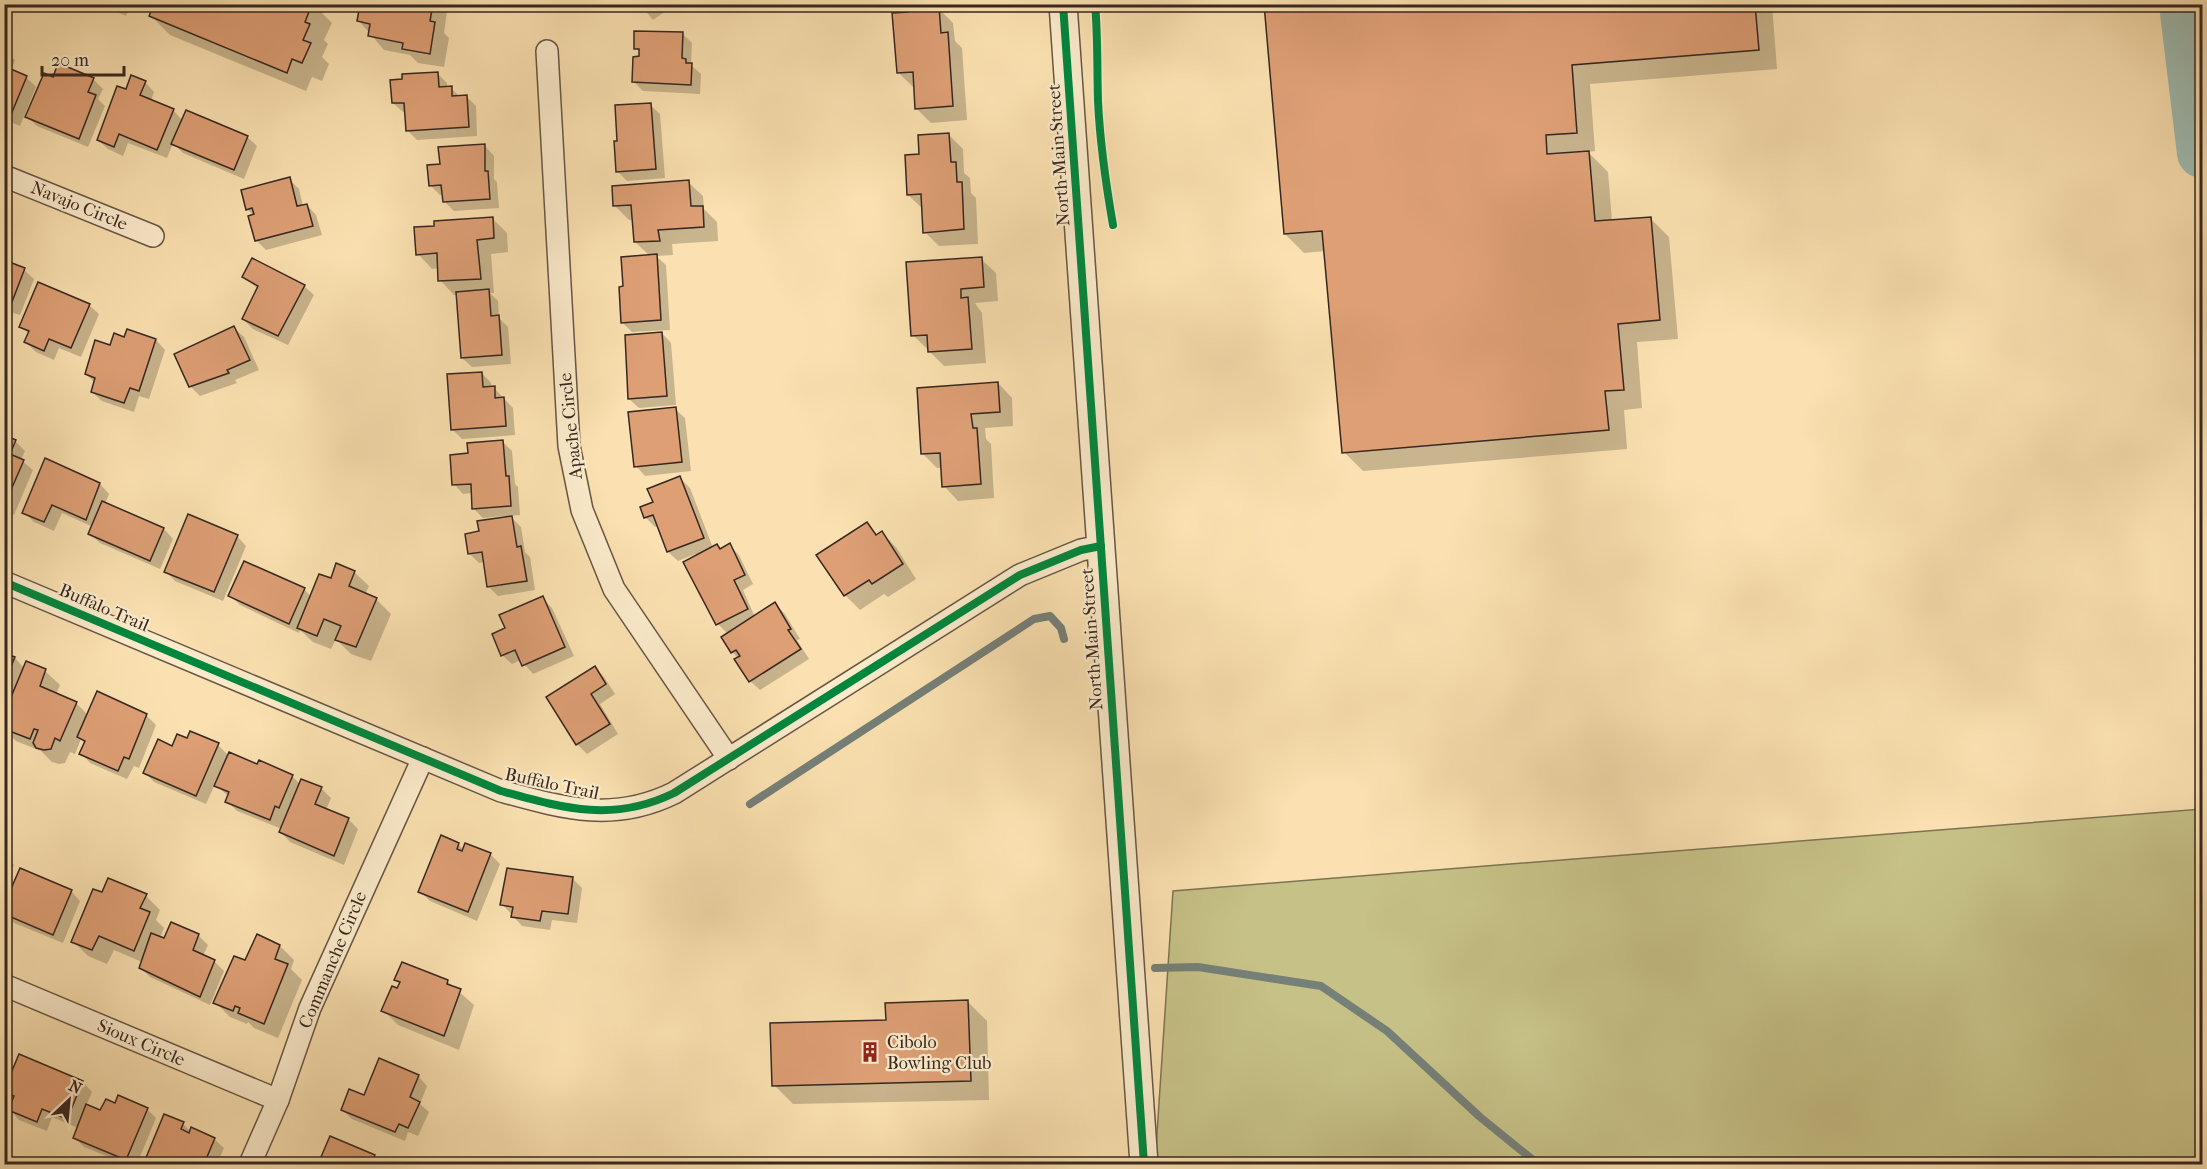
<svg xmlns="http://www.w3.org/2000/svg" width="2207" height="1169" font-family="'IM FELL French Canon',serif">
<rect width="100%" height="100%" fill="#fbe1b1"/>
<filter id="stains"><feTurbulence type="fractalNoise" baseFrequency=".00333" numOctaves="4"/><feColorMatrix values="0 0 0 0 .2 0 0 0 0 .09 0 0 0 0 .02 0 0 0 .5 -.17"/></filter>
<radialGradient id="worn" r=".72"><stop offset=".6" stop-color="#630" stop-opacity="0"/><stop offset="1" stop-color="#630" stop-opacity=".3"/></radialGradient>
<path fill="#c6c187" stroke="#7e7454" stroke-width="1.5" d="M 2202,809 L 2202,1164 L 1155,1164 L 1173,891 Z"/>
<g fill="#0003">
<path d="M 99,4 L 131,4 L 126,16 Z"/>
<path d="M 154,4 L 313,4 L 332,23 L 324,40 L 328,44 L 322,57 L 329,64 L 322,81 L 312,77 L 306,91 L 170,35 L 151,16 Z"/>
<path d="M 361,4 L 448,4 L 444,33 L 449,38 L 444,67 L 418,63 L 410,55 L 384,50 L 359,21 Z"/>
<path d="M 640,4 L 676,4 L 653,20 Z"/>
<path d="M 1265,4 L 1772,4 L 1777,69 L 1590,84 L 1595,151 L 1588,152 L 1608,172 L 1612,221 L 1650,218 L 1669,237 L 1678,339 L 1637,342 L 1642,408 L 1624,410 L 1627,449 L 1363,471 L 1344,452 L 1326,251 L 1304,253 L 1285,234 Z"/>
<path d="M 939,9 L 953,23 L 955,41 L 962,48 L 967,120 L 931,123 L 916,108 L 915,87 L 913,87 L 898,72 Z"/>
<path d="M 683,34 L 692,43 L 691,65 L 701,74 L 700,94 L 643,91 L 634,82 L 641,53 L 635,48 Z"/>
<path d="M 4,50 L 15,60 L 11,71 L 26,77 L 36,87 L 20,126 L 4,119 Z"/>
<path d="M 437,73 L 447,83 L 447,88 L 451,88 L 460,97 L 467,97 L 476,106 L 477,136 L 417,140 L 408,131 L 406,112 L 403,112 L 393,103 Z"/>
<path d="M 53,79 L 93,79 L 103,89 L 98,99 L 105,106 L 88,147 L 37,126 L 27,117 Z"/>
<path d="M 145,82 L 154,92 L 151,101 L 173,110 L 183,121 L 247,137 L 257,146 L 244,179 L 183,153 L 173,143 L 167,158 L 128,143 L 123,156 L 108,149 L 98,140 L 127,91 Z"/>
<path d="M 650,105 L 660,114 L 665,178 L 627,181 L 617,171 Z"/>
<path d="M 948,134 L 963,149 L 964,173 L 970,178 L 971,193 L 976,198 L 978,244 L 939,246 L 925,232 L 923,209 L 908,195 L 921,156 Z"/>
<path d="M 485,146 L 494,156 L 494,179 L 497,182 L 499,208 L 454,211 L 444,201 L 444,194 L 440,195 L 430,185 L 442,165 Z"/>
<path d="M 289,179 L 299,189 L 303,206 L 307,205 L 316,215 L 322,235 L 266,250 L 256,240 L 254,216 L 247,209 Z"/>
<path d="M 688,182 L 703,196 L 704,209 L 717,222 L 718,241 L 672,244 L 673,255 L 656,256 L 666,265 L 670,330 L 632,332 L 623,323 L 625,288 L 650,256 L 635,242 L 634,220 L 629,220 L 615,206 Z"/>
<path d="M 492,218 L 507,233 L 508,252 L 491,254 L 494,293 L 490,293 L 498,301 L 499,318 L 508,327 L 511,364 L 472,367 L 462,358 L 458,295 L 454,295 L 440,280 L 439,268 L 432,269 L 418,254 Z"/>
<path d="M 981,259 L 996,273 L 998,301 L 975,303 L 982,313 L 986,363 L 944,366 L 913,335 Z"/>
<path d="M 4,262 L 24,270 L 34,279 L 20,315 L 4,310 Z"/>
<path d="M 244,277 L 304,286 L 314,295 L 288,345 L 253,329 L 243,319 L 258,289 Z"/>
<path d="M 89,305 L 99,314 L 81,357 L 59,348 L 54,360 L 36,352 L 26,342 L 29,334 L 21,326 Z"/>
<path d="M 234,328 L 244,337 L 259,370 L 235,380 L 237,383 L 200,396 L 190,386 Z"/>
<path d="M 662,333 L 671,343 L 676,405 L 639,408 L 629,399 Z"/>
<path d="M 125,339 L 156,340 L 165,350 L 149,399 L 139,396 L 134,412 L 102,401 L 92,392 L 95,383 L 86,374 Z"/>
<path d="M 482,373 L 491,383 L 492,388 L 494,388 L 513,408 L 515,435 L 462,439 L 452,429 Z"/>
<path d="M 998,383 L 1012,398 L 1013,426 L 985,428 L 986,439 L 991,444 L 994,498 L 958,501 L 944,486 L 943,468 L 937,468 L 923,454 Z"/>
<path d="M 675,409 L 685,418 L 691,471 L 645,476 L 636,466 Z"/>
<path d="M 4,436 L 15,441 L 25,451 L 21,460 L 33,470 L 14,515 L 4,511 Z"/>
<path d="M 503,442 L 512,451 L 515,484 L 518,487 L 520,515 L 510,516 L 521,527 L 525,552 L 530,557 L 535,590 L 498,596 L 488,586 L 485,562 L 479,563 L 469,553 L 480,533 L 505,519 L 504,516 L 483,518 L 473,508 L 472,493 L 463,494 L 454,484 L 470,455 Z"/>
<path d="M 680,478 L 690,488 L 713,548 L 720,550 L 729,545 L 739,555 L 753,584 L 743,590 L 755,617 L 775,604 L 785,614 L 800,639 L 797,640 L 809,659 L 760,690 L 750,681 L 738,658 L 732,652 L 728,634 L 718,624 L 685,562 L 696,556 L 696,554 L 678,561 L 668,552 L 659,526 L 655,527 L 645,517 L 655,503 Z"/>
<path d="M 100,484 L 109,494 L 105,504 L 164,529 L 173,539 L 160,569 L 100,543 L 90,534 L 93,527 L 62,513 L 54,531 L 34,522 L 24,512 Z"/>
<path d="M 867,524 L 878,535 L 882,533 L 896,547 L 916,579 L 888,597 L 884,594 L 860,610 L 845,595 Z"/>
<path d="M 237,536 L 246,546 L 223,601 L 175,581 L 166,571 Z"/>
<path d="M 354,572 L 369,586 L 365,595 L 376,599 L 391,614 L 371,661 L 351,654 L 336,639 L 331,649 L 313,642 L 300,630 L 299,633 L 240,605 L 230,595 L 304,589 L 311,597 L 332,580 Z"/>
<path d="M 542,598 L 552,608 L 574,656 L 533,674 L 521,660 L 512,664 L 502,655 L 507,629 Z"/>
<path d="M 4,655 L 15,658 L 24,668 L 45,671 L 60,685 L 56,694 L 76,703 L 88,715 L 146,715 L 156,725 L 139,768 L 134,766 L 127,779 L 90,763 L 81,753 L 85,744 L 81,739 L 75,754 L 70,752 L 65,763 L 59,764 L 52,762 L 41,751 L 16,741 L 4,730 L 4,718 L 10,704 L 4,701 Z"/>
<path d="M 595,668 L 604,677 L 615,694 L 600,704 L 618,734 L 587,754 L 577,744 L 548,698 Z"/>
<path d="M 187,740 L 218,745 L 229,756 L 257,766 L 292,776 L 301,785 L 321,788 L 331,798 L 326,810 L 348,819 L 358,829 L 344,865 L 290,842 L 281,832 L 282,829 L 237,811 L 227,801 L 229,797 L 215,784 L 206,804 L 154,782 L 145,773 L 173,748 Z"/>
<path d="M 458,844 L 464,850 L 490,854 L 500,864 L 477,921 L 430,901 L 420,891 Z"/>
<path d="M 4,856 L 14,865 L 4,887 Z"/>
<path d="M 572,878 L 582,888 L 577,923 L 552,920 L 550,930 L 522,926 L 502,904 Z"/>
<path d="M 71,891 L 80,901 L 63,943 L 12,922 L 4,914 Z"/>
<path d="M 103,894 L 146,896 L 160,910 L 156,920 L 164,928 L 160,938 L 165,940 L 198,935 L 208,945 L 203,956 L 214,961 L 224,971 L 210,1005 L 150,977 L 140,967 L 142,962 L 114,950 L 107,964 L 88,956 L 73,941 Z"/>
<path d="M 280,946 L 294,960 L 291,969 L 302,980 L 278,1038 L 254,1028 L 248,1022 L 247,1024 L 230,1017 L 215,1002 L 245,962 Z"/>
<path d="M 396,979 L 448,982 L 474,1005 L 459,1050 L 398,1025 L 383,1010 L 398,990 L 401,984 Z"/>
<path d="M 968,1002 L 987,1021 L 989,1100 L 793,1104 L 774,1085 L 887,1021 Z"/>
<path d="M 20,1056 L 83,1082 L 92,1092 L 86,1106 L 101,1112 L 147,1109 L 156,1118 L 137,1164 L 126,1164 L 84,1147 L 74,1137 L 78,1128 L 52,1117 L 47,1131 L 19,1120 L 10,1110 L 14,1100 L 4,1092 L 4,1072 L 11,1078 Z"/>
<path d="M 418,1076 L 427,1086 L 420,1104 L 429,1112 L 418,1136 L 408,1132 L 405,1141 L 352,1119 L 342,1110 L 365,1097 Z"/>
<path d="M 183,1124 L 191,1132 L 214,1139 L 224,1148 L 217,1164 L 151,1164 L 147,1160 Z"/>
<path d="M 331,1138 L 375,1156 L 383,1164 L 320,1164 Z"/>
</g>
<g fill="none" stroke-linecap="round" stroke-linejoin="round">
<g stroke="#758078" stroke-width="8">
<path d="M 750,804 L 1034,619 L 1050,616 L 1061,628 L 1064,639"/>
<path d="M 1155,968 L 1198,967 L 1321,986 L 1387,1031 L 1480,1117 L 1538,1164"/>
</g>
<path stroke="#9fbcb2" stroke-width="50" d="M 2184,4 L 2202,153"/>
</g>
<g fill="#de9f75" stroke="#362721" stroke-width="1.5">
<path d="M 154,4 L 312,4 L 305,22 L 310,24 L 303,40 L 311,43 L 302,63 L 292,59 L 287,73 L 149,16 Z"/>
<path d="M 360,4 L 433,4 L 430,21 L 435,22 L 430,54 L 402,49 L 403,43 L 368,36 L 370,24 L 357,21 Z"/>
<path d="M 1264,4 L 1755,4 L 1759,50 L 1572,65 L 1577,133 L 1546,135 L 1547,154 L 1589,151 L 1595,221 L 1651,217 L 1660,320 L 1618,324 L 1624,390 L 1605,391 L 1609,430 L 1342,453 L 1322,231 L 1284,234 Z"/>
<path d="M 939,7 L 941,33 L 948,32 L 953,106 L 915,109 L 913,72 L 897,73 L 892,13 L 908,12 L 908,9 Z"/>
<path d="M 634,31 L 683,32 L 682,58 L 686,59 L 686,63 L 692,63 L 691,85 L 632,82 L 633,57 L 639,56 L 639,49 L 634,49 Z"/>
<path d="M 58,63 L 94,78 L 88,92 L 96,95 L 79,139 L 25,117 L 44,73 L 53,77 Z"/>
<path d="M 4,66 L 27,76 L 10,117 L 4,115 Z"/>
<path d="M 438,72 L 439,87 L 452,86 L 452,96 L 467,95 L 469,127 L 406,131 L 404,103 L 392,103 L 390,80 L 402,79 L 402,74 Z"/>
<path d="M 131,75 L 146,81 L 140,95 L 174,109 L 157,150 L 119,134 L 114,147 L 97,140 L 117,86 L 126,89 Z"/>
<path d="M 651,103 L 656,169 L 616,172 L 614,141 L 617,141 L 615,105 Z"/>
<path d="M 186,110 L 248,136 L 234,170 L 171,144 Z"/>
<path d="M 949,133 L 951,162 L 956,162 L 957,182 L 962,182 L 964,229 L 923,233 L 921,194 L 907,195 L 905,155 L 919,154 L 918,135 Z"/>
<path d="M 485,144 L 485,171 L 488,171 L 490,199 L 443,202 L 441,185 L 429,186 L 427,165 L 440,164 L 438,147 Z"/>
<path d="M 290,177 L 297,206 L 307,204 L 313,226 L 255,241 L 248,216 L 254,214 L 252,208 L 246,210 L 241,190 Z"/>
<path d="M 689,180 L 691,206 L 703,206 L 704,227 L 658,230 L 660,241 L 634,242 L 631,205 L 613,206 L 612,186 Z"/>
<path d="M 493,217 L 494,238 L 477,240 L 481,279 L 438,281 L 437,253 L 416,255 L 414,227 L 434,226 L 434,221 Z"/>
<path d="M 657,254 L 661,320 L 621,323 L 619,287 L 623,286 L 621,257 Z"/>
<path d="M 982,257 L 984,287 L 961,289 L 961,298 L 968,297 L 972,349 L 928,352 L 927,335 L 911,336 L 906,262 Z"/>
<path d="M 252,258 L 305,285 L 278,336 L 242,319 L 258,286 L 242,277 Z"/>
<path d="M 4,260 L 25,268 L 10,307 L 4,305 Z"/>
<path d="M 38,282 L 90,304 L 71,348 L 49,339 L 44,351 L 24,342 L 29,331 L 19,327 Z"/>
<path d="M 489,289 L 491,316 L 499,315 L 502,355 L 461,358 L 456,292 Z"/>
<path d="M 234,326 L 250,360 L 227,370 L 229,373 L 189,387 L 174,354 Z"/>
<path d="M 127,329 L 156,339 L 139,391 L 130,388 L 124,403 L 91,392 L 95,378 L 85,374 L 95,340 L 110,345 L 114,333 L 124,337 Z"/>
<path d="M 662,332 L 667,396 L 628,399 L 625,335 Z"/>
<path d="M 482,372 L 483,387 L 495,386 L 495,398 L 504,397 L 506,426 L 451,430 L 447,374 Z"/>
<path d="M 998,382 L 1000,412 L 971,414 L 973,428 L 977,428 L 981,484 L 942,487 L 940,453 L 921,454 L 917,388 Z"/>
<path d="M 676,407 L 682,462 L 634,467 L 628,412 Z"/>
<path d="M 4,435 L 16,440 L 10,454 L 24,460 L 4,506 Z"/>
<path d="M 503,440 L 506,476 L 509,476 L 511,506 L 472,509 L 471,484 L 452,485 L 450,455 L 468,453 L 467,443 Z"/>
<path d="M 45,458 L 100,483 L 86,520 L 52,505 L 44,522 L 22,513 Z"/>
<path d="M 680,476 L 704,538 L 667,552 L 653,515 L 644,518 L 640,507 L 653,502 L 647,489 Z"/>
<path d="M 102,501 L 164,528 L 150,561 L 88,534 Z"/>
<path d="M 188,514 L 238,535 L 214,592 L 164,572 Z"/>
<path d="M 512,516 L 517,547 L 521,546 L 527,581 L 487,587 L 482,552 L 468,554 L 465,534 L 479,531 L 477,521 Z"/>
<path d="M 867,522 L 876,535 L 882,531 L 903,564 L 872,584 L 869,580 L 844,596 L 816,555 Z"/>
<path d="M 730,543 L 745,575 L 734,580 L 748,609 L 716,625 L 683,562 L 717,544 L 720,549 Z"/>
<path d="M 244,561 L 305,588 L 289,624 L 228,596 Z"/>
<path d="M 336,563 L 355,571 L 349,586 L 377,598 L 356,647 L 335,640 L 341,626 L 324,619 L 317,636 L 297,628 L 319,574 L 331,578 Z"/>
<path d="M 543,596 L 565,647 L 522,666 L 515,650 L 501,656 L 492,634 L 505,628 L 499,615 Z"/>
<path d="M 775,602 L 791,629 L 788,630 L 801,649 L 749,682 L 734,659 L 740,656 L 736,650 L 731,653 L 721,637 Z"/>
<path d="M 4,653 L 15,657 L 4,683 Z"/>
<path d="M 26,661 L 46,669 L 40,686 L 77,702 L 60,741 L 55,738 L 51,749 L 44,750 L 36,748 L 33,743 L 38,730 L 34,729 L 30,739 L 4,729 L 4,714 Z"/>
<path d="M 595,666 L 606,684 L 591,694 L 610,724 L 576,745 L 546,697 Z"/>
<path d="M 97,691 L 147,714 L 129,759 L 124,757 L 118,771 L 79,754 L 85,741 L 77,737 Z"/>
<path d="M 190,731 L 219,743 L 196,796 L 143,773 L 158,739 L 172,746 L 177,734 L 187,738 Z"/>
<path d="M 229,752 L 257,764 L 259,760 L 293,775 L 279,808 L 275,806 L 270,820 L 225,802 L 229,792 L 214,786 Z"/>
<path d="M 301,779 L 322,787 L 315,804 L 349,818 L 334,856 L 279,832 Z"/>
<path d="M 441,835 L 459,843 L 457,849 L 462,851 L 465,843 L 491,853 L 468,912 L 418,892 Z"/>
<path d="M 20,868 L 72,890 L 53,935 L 4,914 L 4,905 Z"/>
<path d="M 507,868 L 573,877 L 568,914 L 542,911 L 540,921 L 511,917 L 513,907 L 500,905 Z"/>
<path d="M 108,878 L 147,894 L 140,908 L 150,912 L 134,951 L 99,936 L 92,950 L 71,942 L 93,889 L 102,892 Z"/>
<path d="M 171,922 L 199,934 L 193,950 L 215,960 L 200,997 L 139,968 L 151,933 L 164,938 Z"/>
<path d="M 257,934 L 280,945 L 275,959 L 288,964 L 264,1024 L 238,1013 L 240,1008 L 235,1006 L 233,1011 L 213,1003 L 234,956 L 245,960 Z"/>
<path d="M 402,962 L 448,980 L 447,984 L 461,989 L 444,1036 L 381,1011 L 392,986 L 397,988 L 400,982 L 394,980 Z"/>
<path d="M 968,1000 L 971,1081 L 772,1086 L 770,1023 L 886,1020 L 885,1003 Z"/>
<path d="M 19,1054 L 83,1081 L 67,1119 L 42,1109 L 37,1122 L 8,1110 L 14,1096 L 4,1093 L 4,1090 Z"/>
<path d="M 379,1058 L 419,1075 L 410,1097 L 420,1102 L 408,1128 L 399,1124 L 395,1132 L 341,1110 L 349,1089 L 364,1095 Z"/>
<path d="M 118,1095 L 148,1108 L 126,1160 L 73,1138 L 86,1104 L 100,1110 L 106,1099 L 115,1103 Z"/>
<path d="M 164,1114 L 184,1122 L 181,1129 L 189,1133 L 191,1127 L 215,1138 L 204,1164 L 155,1164 L 145,1160 Z"/>
<path d="M 330,1136 L 375,1155 L 371,1164 L 318,1164 Z"/>
</g>
<g fill="none" stroke-linecap="round" stroke-linejoin="round">
<g stroke="#675645" stroke-width="24">
<g id="minor">
<path d="M 547,51 L 569,446 L 582,510 L 614,589 L 729,759"/>
<path d="M 4,176 L 153,236"/>
<path d="M 4,582 L 501,791 C 563,808 613,823 674,793 L 1020,575 L 1081,550 L 1101,546"/>
<path d="M 4,985 L 278,1100"/>
<path d="M 250,1164 L 278,1100 L 310,1008 L 423,758"/>
</g>
</g>
<g stroke="#675645" stroke-width="30">
<path id="tertiary" d="M 1063,4 L 1144,1164"/>
</g>
<use href="#minor" stroke="#fceccc" stroke-width="21"/>
<use href="#tertiary" stroke="#fceccc" stroke-width="27"/>
<g stroke="#fceccc" stroke-width="11">
<g id="cycleway">
<path d="M 1063,4 L 1144,1164"/>
<path d="M 1095,4 C 1098,37 1097,69 1098,101 C 1100,143 1106,185 1113,225"/>
<path d="M 4,582 L 501,791 C 563,808 613,823 674,793 L 1020,575 L 1081,550 L 1101,546"/>
</g>
</g>
<use href="#cycleway" stroke="#00873e" stroke-width="8"/>
</g>
<defs>
<g id="building-bare" transform="scale(1.62)"><path d="M-4-6H4V6H1V3H-1V6H-4ZM-2.5-4.3h1.7v1.8h-1.7ZM.8-4.3h1.7v1.8H.8ZM-2.5-1h1.7V.8h-1.7ZM.8-1h1.7V.8H.8Z" fill="#8f2418" stroke="#fceccc" stroke-width="2.5" paint-order="stroke"/></g>
</defs>
<g fill-rule="evenodd">
<use href="#building-bare" x="870" y="1052"/>
</g>
<g text-anchor="middle" dominant-baseline="central" stroke-width="4.5" stroke-linejoin="round" paint-order="stroke">
<g font-size="18" fill="#362721" stroke="#fceccc">
<text transform="translate(1059 155) rotate(-94)">North Main Street</text>
<text transform="translate(79 206) rotate(22)">Navajo Circle</text>
<text transform="translate(571 426) rotate(-96)">Apache Circle</text>
<text transform="translate(104 608) rotate(23)">Buffalo Trail</text>
<text transform="translate(1092 639) rotate(-94)">North Main Street</text>
<text transform="translate(552 784) rotate(12)">Buffalo Trail</text>
<text transform="translate(333 960) rotate(-67)">Commanche Circle</text>
<text transform="translate(141 1043) rotate(23)">Sioux Circle</text>
</g>
<g font-size="18" fill="#362721" stroke="#fceccc" text-anchor="start">
<text x="887" y="1042">Cibolo<tspan x="887" dy="21">Bowling Club</tspan></text>
</g>
</g>
<rect width="2207" height="1169" fill="none" stroke="#fbe1b1" stroke-width="24"/>
<rect x="6" y="6" width="2195" height="1157" fill="none" stroke="#362721" stroke-width="3"/>
<rect x="12" y="12" width="2183" height="1145" fill="none" stroke="#362721" stroke-width="1.5"/>
<g transform="translate(69 1100) rotate(26)" stroke="#fceccc" stroke-width="4.5" paint-order="stroke">
<path d="M0-4.5L10 22L0 15L-10 22Z" fill="#362721"/>
<text y="-9" font-size="16" font-weight="bold" text-anchor="middle" fill="#362721">N</text>
</g>
<path d="M42 66v9h82v-9" fill="none" stroke="#362721" stroke-width="3"/>
<text x="51" y="66" font-size="18" fill="#362721" stroke="#fceccc" stroke-width="4.5" paint-order="stroke">20 m</text>
<rect width="100%" height="100%" filter="url(#stains)"/>
<rect width="100%" height="100%" fill="url(#worn)"/>
</svg>
